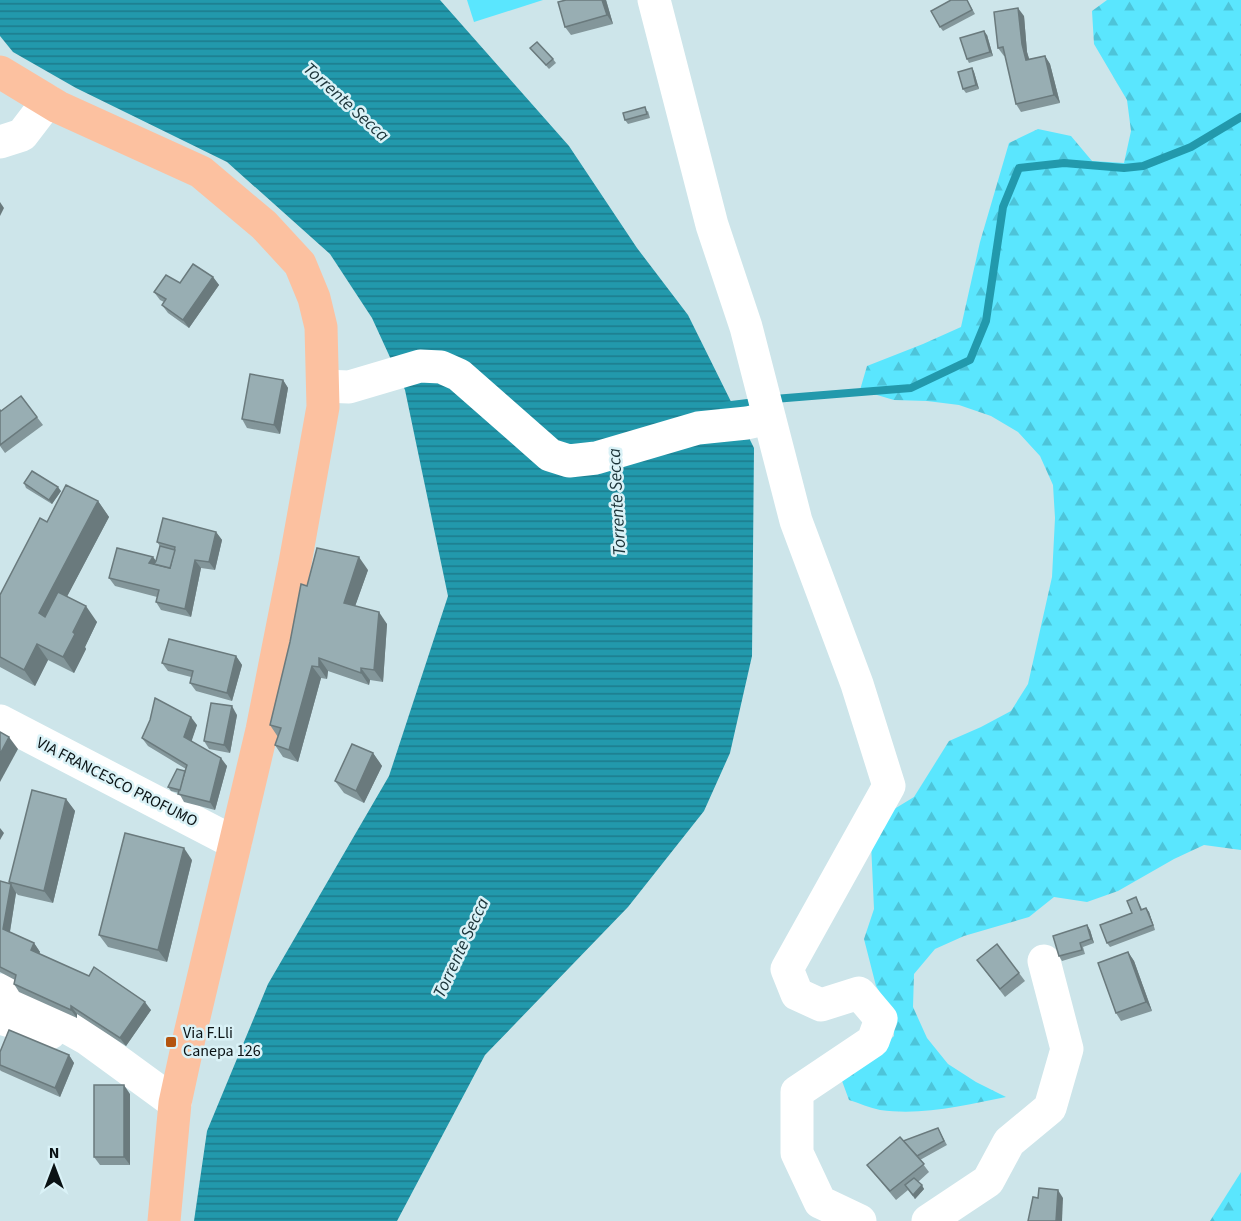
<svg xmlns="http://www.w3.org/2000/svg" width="1241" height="1221" font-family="'Source Sans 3',sans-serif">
<defs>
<pattern id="forest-firs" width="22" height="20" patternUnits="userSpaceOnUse" patternTransform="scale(1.5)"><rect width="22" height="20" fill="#5ae6fe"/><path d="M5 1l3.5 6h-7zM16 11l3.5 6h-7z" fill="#4dc4d9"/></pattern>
<pattern id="water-rules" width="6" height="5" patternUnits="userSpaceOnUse" patternTransform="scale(1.5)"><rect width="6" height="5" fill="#2299ac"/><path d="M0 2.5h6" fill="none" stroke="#1c7b8b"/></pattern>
</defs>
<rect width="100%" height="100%" fill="#cde5ea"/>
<path fill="#5ae6fe" d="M 467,0 L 543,0 L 474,22 Z"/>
<g fill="url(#forest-firs)">
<path d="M 1107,0 L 1241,0 L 1241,850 L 1204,845 L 1174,859 L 1118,891 L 1087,902 L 1054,897 L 1029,917 L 964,936 L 935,949 L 914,974 L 913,1007 L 927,1038 L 948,1064 L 976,1082 L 1006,1097 C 965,1105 923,1116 880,1110 C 870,1108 859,1103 849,1100 L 838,1070 L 869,1059 L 894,1036 L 893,1013 L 876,986 L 864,939 L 874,909 L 871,843 L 886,814 L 914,797 L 949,741 L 981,727 L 1011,711 L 1028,684 L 1052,577 L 1055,518 L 1053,485 L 1040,456 L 1018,432 L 991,416 L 959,405 L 927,401 L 894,400 L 860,390 L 867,366 L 923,344 L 961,327 L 980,242 L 1009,143 L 1038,129 L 1071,136 L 1092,161 L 1124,163 L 1131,131 L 1127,100 L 1094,44 L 1092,11 Z"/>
<path d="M 1241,1172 L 1241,1221 L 1210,1221 Z"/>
</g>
<path fill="url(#water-rules)" d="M 0,0 L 440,0 L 569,146 L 637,248 L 688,315 L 754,448 L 752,656 L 730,753 L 704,811 L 628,907 L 485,1055 L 397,1221 L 194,1221 L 207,1131 L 268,984 L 389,776 L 448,596 L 405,390 L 372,318 L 330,254 L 227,162 L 76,88 L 13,52 L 0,36 Z"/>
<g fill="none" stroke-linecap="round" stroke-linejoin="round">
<g stroke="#2299ac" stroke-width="8">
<path d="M 774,399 L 911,388 L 970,360 L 986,321 L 1003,207 L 1019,168 L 1064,163 L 1124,168 L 1143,166 L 1191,147 L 1241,117"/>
<path d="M 723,406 L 756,402"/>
</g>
<g stroke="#fff" stroke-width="33">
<path d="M 654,0 L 712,225 L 746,327 L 796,521 L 857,684 L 889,786 L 787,969 L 797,994 L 821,1005 L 859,993 L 881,1019 L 873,1041 L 797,1092 L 797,1153 L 820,1202 L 860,1221"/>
<path d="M 0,142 L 22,135 L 48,101"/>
<path d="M 323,386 L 349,387 L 420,366 L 441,367 L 459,375 L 550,455 L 569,461 L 596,458 L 698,428 L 747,423 L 769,418"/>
<path d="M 0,721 L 235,843"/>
<path d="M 0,990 L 86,1038 L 175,1103"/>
<path d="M 0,1018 L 50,1033"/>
<path d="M 928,1221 L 988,1181 L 1009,1142 L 1050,1108 L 1067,1049 L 1044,961"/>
</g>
<path stroke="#fcc1a0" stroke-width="33" d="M 0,72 L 58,107 L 201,172 L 264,225 L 300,264 L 314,298 L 321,327 L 323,407 L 295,563 L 262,730 L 190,1034 L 175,1103 L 164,1221"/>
</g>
<g fill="#83969a">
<path d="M 566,0 L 606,0 L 613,24 L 571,35 L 565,27 Z"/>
<path d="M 967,0 L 975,14 L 943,31 L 940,27 Z"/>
<path d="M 1024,16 L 1027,52 L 1029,59 L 1045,56 L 1050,64 L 1060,103 L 1021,112 L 1016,104 L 1005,56 L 1004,56 L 998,48 Z"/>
<path d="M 987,35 L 993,56 L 969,63 L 967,59 Z"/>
<path d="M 530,48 L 553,59 L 556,63 L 549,69 Z"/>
<path d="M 972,68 L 974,72 L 979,89 L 966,93 L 963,89 Z"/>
<path d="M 648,111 L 650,118 L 628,124 L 625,120 Z"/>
<path d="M 213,277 L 219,285 L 189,328 L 168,313 L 162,305 L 164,302 L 160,300 L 154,292 L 180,283 Z"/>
<path d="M 283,380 L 288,388 L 280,434 L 247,428 L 242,419 Z"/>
<path d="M 21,396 L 43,425 L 5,453 L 0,446 L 0,410 L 1,411 Z"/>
<path d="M 24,483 L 61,491 L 52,504 L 26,488 Z"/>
<path d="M 98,501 L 109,517 L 67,596 L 97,622 L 85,647 L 86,649 L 74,673 L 48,660 L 35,686 L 0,667 L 0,595 L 47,522 Z"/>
<path d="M 216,532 L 222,540 L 215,570 L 201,568 L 191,617 L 161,610 L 156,602 L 157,597 L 115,586 L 109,578 L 153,557 L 156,561 L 160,546 L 157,542 Z"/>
<path d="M 368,570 L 355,606 L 387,624 L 383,682 L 370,680 L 369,685 L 328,671 L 327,679 L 321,678 L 298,762 L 283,757 L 275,745 L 278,737 L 270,725 L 307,586 Z"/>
<path d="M 236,656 L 242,665 L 232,701 L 196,691 L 190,683 L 191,677 L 168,671 L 162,663 Z"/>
<path d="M 237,715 L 230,753 L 209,749 L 204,741 Z"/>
<path d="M 197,725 L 191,741 L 227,766 L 215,810 L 184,802 L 179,793 L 171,791 L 168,787 L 185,771 L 186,769 L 148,746 L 142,738 Z"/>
<path d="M 373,753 L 382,766 L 364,803 L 344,793 L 335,781 Z"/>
<path d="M 66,799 L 75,811 L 53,903 L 18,895 L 16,893 L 10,932 L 34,943 L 40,952 L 39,954 L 151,1010 L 126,1046 L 77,1014 L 77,1018 L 19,992 L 14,984 L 15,980 L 0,972 L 0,881 L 10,884 L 9,882 Z"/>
<path d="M 192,860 L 167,962 L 108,947 L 99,935 Z"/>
<path d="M 1136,897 L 1142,909 L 1146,908 L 1149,912 L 1155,930 L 1110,947 L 1107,943 L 1132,913 Z"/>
<path d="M 1087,925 L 1090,930 L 1094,943 L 1083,947 L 1085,954 L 1062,961 L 1059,956 Z"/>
<path d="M 1128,952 L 1134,961 L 1152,1011 L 1121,1021 L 1116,1013 Z"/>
<path d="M 977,960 L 1019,973 L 1025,981 L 1005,997 Z"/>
<path d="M 0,1052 L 69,1055 L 74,1063 L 60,1097 L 1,1071 L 0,1070 Z"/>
<path d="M 130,1094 L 130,1165 L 100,1165 L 94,1157 Z"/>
<path d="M 940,1132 L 947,1145 L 920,1160 L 929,1172 L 918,1182 L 924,1189 L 915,1199 L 908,1190 L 896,1200 L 867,1165 L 903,1141 Z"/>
</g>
<g fill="#6a7a7d">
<path d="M 602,0 L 606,0 L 613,24 L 607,15 Z"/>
<path d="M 1018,8 L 1024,16 L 1027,52 L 1032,68 L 1026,60 L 1022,44 Z"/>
<path d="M 984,31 L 987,35 L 993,56 L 990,52 Z"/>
<path d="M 1045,56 L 1050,64 L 1060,103 L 1054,95 Z"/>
<path d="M 972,68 L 974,72 L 979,89 L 976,85 Z"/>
<path d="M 0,202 L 4,208 L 0,216 Z"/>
<path d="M 213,277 L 219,285 L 189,328 L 183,320 Z"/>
<path d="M 283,380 L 288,388 L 280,434 L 274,425 Z"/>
<path d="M 58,487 L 61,491 L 52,504 L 49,500 Z"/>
<path d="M 98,501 L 109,517 L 50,629 L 39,613 Z"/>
<path d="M 216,532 L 222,540 L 215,570 L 209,562 Z"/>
<path d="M 153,557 L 159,565 L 149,563 Z"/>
<path d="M 359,557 L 368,570 L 352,615 L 344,603 Z"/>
<path d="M 195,560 L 201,568 L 191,617 L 185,609 Z"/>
<path d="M 86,606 L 97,622 L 85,647 L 86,649 L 74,673 L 63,657 L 73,632 Z"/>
<path d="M 379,612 L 387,624 L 383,682 L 374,670 Z"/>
<path d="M 37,644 L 48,660 L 35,686 L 24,670 Z"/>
<path d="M 236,656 L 242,665 L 232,701 L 227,693 Z"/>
<path d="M 319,658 L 328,671 L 327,679 L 319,667 Z"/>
<path d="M 312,666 L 321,678 L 298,762 L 289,750 Z"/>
<path d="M 361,668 L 370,680 L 369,685 L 361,673 Z"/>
<path d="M 232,706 L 237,715 L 230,753 L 224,745 Z"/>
<path d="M 191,717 L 197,725 L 190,746 L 184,737 Z"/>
<path d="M 9,737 L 18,749 L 0,782 L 0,754 Z"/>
<path d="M 373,753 L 382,766 L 364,803 L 356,791 Z"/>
<path d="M 221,758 L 227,766 L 215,810 L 210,802 Z"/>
<path d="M 66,799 L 75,811 L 53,903 L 44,891 Z"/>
<path d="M 0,828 L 4,833 L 0,840 Z"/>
<path d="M 184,848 L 192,860 L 167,962 L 158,950 Z"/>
<path d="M 11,884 L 16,893 L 9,937 L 3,929 Z"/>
<path d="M 1146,908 L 1149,912 L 1155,930 L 1153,925 Z"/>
<path d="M 1087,925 L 1090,930 L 1094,943 L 1091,939 Z"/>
<path d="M 34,943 L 40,952 L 36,958 L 31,950 Z"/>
<path d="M 1128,952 L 1134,961 L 1152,1011 L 1146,1002 Z"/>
<path d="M 145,1002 L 151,1010 L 126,1046 L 120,1038 Z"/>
<path d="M 71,1006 L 77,1014 L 77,1018 L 71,1010 Z"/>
<path d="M 69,1055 L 74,1063 L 60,1097 L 55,1088 Z"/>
<path d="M 124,1085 L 130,1094 L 130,1165 L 124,1157 Z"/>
<path d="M 922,1185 L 924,1189 L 915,1199 L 913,1195 Z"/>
<path d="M 1058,1190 L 1063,1198 L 1062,1221 L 1056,1221 Z"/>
</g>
<g fill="#98aeb3" stroke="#6a7a7d" stroke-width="1.5">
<path d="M 566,0 L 602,0 L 607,15 L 565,27 L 558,2 Z"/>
<path d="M 951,0 L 967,0 L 972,10 L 940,27 L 931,11 Z"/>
<path d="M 1018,8 L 1022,44 L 1026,60 L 1045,56 L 1054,95 L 1016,104 L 1003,47 L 998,48 L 994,12 Z"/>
<path d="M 984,31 L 990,52 L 967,59 L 960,38 Z"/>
<path d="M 537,42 L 553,59 L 546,65 L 530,48 Z"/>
<path d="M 972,68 L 976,85 L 963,89 L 958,72 Z"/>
<path d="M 645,107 L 647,114 L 625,120 L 623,113 Z"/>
<path d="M 193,264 L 213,277 L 183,320 L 162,305 L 166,299 L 154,292 L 166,275 L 180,283 Z"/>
<path d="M 250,374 L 283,380 L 274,425 L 242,419 Z"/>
<path d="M 21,396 L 37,417 L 0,445 L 0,410 L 1,411 Z"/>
<path d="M 32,471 L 58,487 L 49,500 L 24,483 Z"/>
<path d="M 66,485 L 98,501 L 39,613 L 45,617 L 58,592 L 86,606 L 73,632 L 75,634 L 63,657 L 37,644 L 24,670 L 0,657 L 0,595 L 40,518 L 47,522 Z"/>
<path d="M 163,518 L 216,532 L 209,562 L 195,560 L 185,609 L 156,602 L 159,590 L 109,578 L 117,548 L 153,557 L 149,563 L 170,568 L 175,547 L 157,542 Z"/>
<path d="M 160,546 L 175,550 L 170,568 L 154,564 L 156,561 Z"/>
<path d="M 317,548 L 359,557 L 344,603 L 379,612 L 374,670 L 361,668 L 361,673 L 319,658 L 319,667 L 312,666 L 289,750 L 275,745 L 281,728 L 270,725 L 290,642 L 301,584 L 307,586 Z"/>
<path d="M 169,639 L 236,656 L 227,693 L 190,683 L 193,671 L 162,663 Z"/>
<path d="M 155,698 L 191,717 L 184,737 L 221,758 L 210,802 L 178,794 L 187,765 L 142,738 L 150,720 Z"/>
<path d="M 211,703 L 232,706 L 224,745 L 204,741 Z"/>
<path d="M 0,732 L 9,737 L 0,754 Z"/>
<path d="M 352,744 L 373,753 L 356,791 L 335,781 Z"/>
<path d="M 177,769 L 185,771 L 180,790 L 168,787 Z"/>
<path d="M 32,790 L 66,799 L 44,891 L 9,882 Z"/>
<path d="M 125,833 L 184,848 L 158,950 L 99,935 Z"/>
<path d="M 0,881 L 11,884 L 3,929 L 34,943 L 31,950 L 89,976 L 94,967 L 145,1002 L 120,1038 L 71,1006 L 71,1010 L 14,984 L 16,975 L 0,967 Z"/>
<path d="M 1136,897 L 1141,910 L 1146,908 L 1153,925 L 1107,943 L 1100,925 L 1132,913 L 1127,901 Z"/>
<path d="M 1087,925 L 1091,939 L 1080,943 L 1082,950 L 1059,956 L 1053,936 Z"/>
<path d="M 997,944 L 1019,973 L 1000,989 L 977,960 Z"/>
<path d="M 1128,952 L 1146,1002 L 1116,1013 L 1098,963 Z"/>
<path d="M 9,1030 L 69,1055 L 55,1088 L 0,1065 L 0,1052 Z"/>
<rect x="94" y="1085" width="30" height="72"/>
<path d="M 938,1128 L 944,1141 L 917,1156 L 903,1141 Z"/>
<path d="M 900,1137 L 924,1164 L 890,1191 L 867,1165 Z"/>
<path d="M 914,1178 L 922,1185 L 913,1195 L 905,1185 Z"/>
<path d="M 1039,1188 L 1058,1190 L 1056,1221 L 1028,1221 L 1033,1197 L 1038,1198 Z"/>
</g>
<rect fill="#b4540f" stroke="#daf2f7" stroke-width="2" x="165" y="1036" width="12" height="12" rx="3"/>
<g text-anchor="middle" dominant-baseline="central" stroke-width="5" stroke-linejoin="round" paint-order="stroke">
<g font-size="16" fill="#0a1214" stroke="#daf2f7">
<text transform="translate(117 782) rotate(27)">VIA FRANCESCO PROFUMO</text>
</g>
<g font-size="16" fill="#0a1214" stroke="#daf2f7" text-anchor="start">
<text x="183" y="1033">Via F.Lli<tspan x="183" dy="18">Canepa 126</tspan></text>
</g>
<g font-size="18" font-style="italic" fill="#1c3439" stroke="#daf2f7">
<text transform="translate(346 102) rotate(42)">Torrente Secca</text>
<text transform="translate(617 502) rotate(-93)">Torrente Secca</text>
<text transform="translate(461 948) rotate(-65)">Torrente Secca</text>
</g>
</g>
<g transform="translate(54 1167)" stroke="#daf2f7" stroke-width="4.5" paint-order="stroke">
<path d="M0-4.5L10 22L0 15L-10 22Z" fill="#0a1214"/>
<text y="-9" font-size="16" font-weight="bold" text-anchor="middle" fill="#0a1214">N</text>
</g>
</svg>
